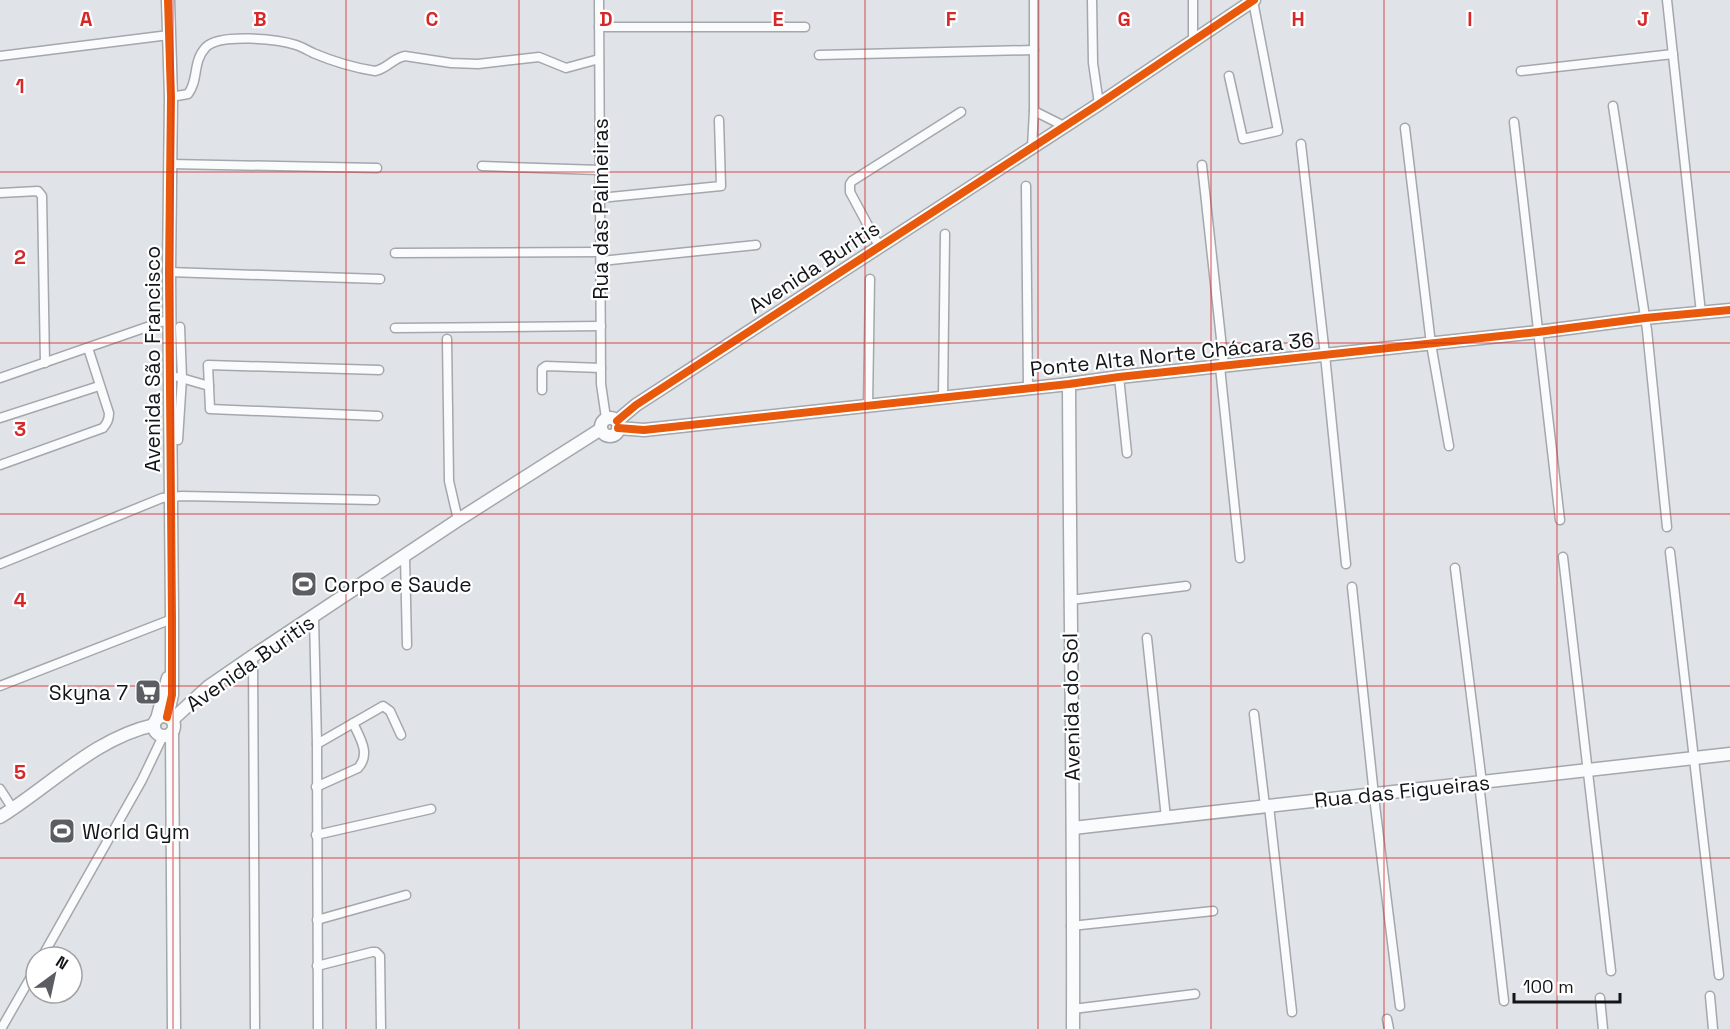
<svg xmlns="http://www.w3.org/2000/svg" width="1730" height="1029" font-family="'Space Grotesk',sans-serif">
<rect width="100%" height="100%" fill="#e0e4e9"/>
<g fill="none" stroke-linecap="round" stroke-linejoin="round">
<g stroke="#a4a7ab" stroke-width="11">
<g id="street">
<path d="M 599,0 L 601,384 L 606,418"/>
<path d="M 1092,0 L 1093,63 L 1099,104"/>
<path d="M 1667,0 L 1701,313"/>
<path d="M 599,27 L 805,27"/>
<path d="M 1193,41 L 1193,0"/>
<path d="M 819,55 L 1034,50"/>
<path d="M 0,56 L 169,35"/>
<path d="M 1521,71 L 1673,54"/>
<path d="M 1229,76 L 1243,139 L 1278,131 L 1253,1"/>
<path d="M 171,97 L 188,94 C 199,80 192,62 206,47 C 220,33 278,39 296,45 C 302,47 307,50 313,53 C 332,61 355,68 375,71 C 387,69 393,58 405,56 L 451,63 L 478,64 L 539,57 L 566,68 L 599,59"/>
<path d="M 1613,106 L 1647,330 L 1667,527"/>
<path d="M 1034,111 L 1064,126"/>
<path d="M 1514,122 L 1560,520"/>
<path d="M 1405,128 L 1431,344 L 1449,446"/>
<path d="M 1301,144 L 1325,355 L 1346,564"/>
<path d="M 1032,147 L 1034,111 L 1034,0"/>
<path d="M 171,164 L 377,168"/>
<path d="M 1202,165 L 1224,366"/>
<path d="M 482,166 L 600,170"/>
<path d="M 1026,186 L 1028,389"/>
<path d="M 0,193 L 38,191 L 42,196 L 45,363"/>
<path d="M 600,198 L 721,186 L 719,120"/>
<path d="M 879,246 L 850,192 L 850,184 L 852,181 L 961,112"/>
<path d="M 395,253 L 601,252"/>
<path d="M 601,261 L 756,245"/>
<path d="M 169,272 L 380,279"/>
<path d="M 395,328 L 601,326"/>
<path d="M 447,339 L 449,481 L 458,520"/>
<path d="M 1220,367 L 1240,558"/>
<path d="M 178,377 L 209,386"/>
<path d="M 1119,377 L 1127,453"/>
<path d="M 0,378 L 170,319"/>
<path d="M 542,390 L 542,369 L 546,366 L 601,368"/>
<path d="M 943,398 L 945,234"/>
<path d="M 868,406 L 870,279"/>
<path d="M 378,416 L 210,409 L 208,365 L 379,370"/>
<path d="M 0,418 L 99,386"/>
<path d="M 178,440 L 182,378 L 180,327"/>
<path d="M 0,465 L 103,428 C 107,423 109,420 109,413 L 88,348"/>
<path d="M 1670,552 L 1719,975"/>
<path d="M 405,557 L 407,645"/>
<path d="M 1563,557 L 1611,971"/>
<path d="M 0,564 L 162,498 L 182,496 L 375,500"/>
<path d="M 1455,568 L 1482,783"/>
<path d="M 1352,587 L 1375,805 L 1400,1006"/>
<path d="M 1070,600 L 1186,586"/>
<path d="M 314,618 L 317,744 L 318,1029"/>
<path d="M 1147,638 L 1166,818"/>
<path d="M 253,656 L 255,1029"/>
<path d="M 0,686 L 172,619"/>
<path d="M 1254,714 L 1265,806"/>
<path d="M 317,744 L 383,706 L 390,711 L 401,735"/>
<path d="M 1479,783 L 1504,1001"/>
<path d="M 316,787 L 358,768 C 371,754 360,738 353,723"/>
<path d="M 0,789 L 13,809"/>
<path d="M 1269,806 L 1292,1012"/>
<path d="M 316,835 L 431,809"/>
<path d="M 317,920 L 406,895"/>
<path d="M 1071,926 L 1213,911"/>
<path d="M 42,957 L 142,780 L 163,736"/>
<path d="M 317,966 L 372,952 L 376,952 L 380,956 L 381,1029"/>
<path d="M 1710,996 L 1713,1029"/>
<path d="M 1600,998 L 1603,1029"/>
<path d="M 1073,1009 L 1195,994"/>
<path d="M 1387,1019 L 1389,1029"/>
<path d="M 1,1029 L 36,968"/>
</g>
</g>
<g stroke="#a4a7ab" stroke-width="15">
<g id="secondary">
<path d="M 1069,384 C 1070,599 1074,814 1073,1029"/>
<circle cx="610" cy="427" r="9"/>
<path d="M 617,421 L 636,405 L 1099,104 L 1254,0"/>
<path d="M 618,428 L 644,430 L 1069,384 L 1119,377 L 1538,332 L 1645,318 L 1730,310"/>
<circle cx="164" cy="726" r="10"/>
<path d="M 167,717 L 172,695 L 172,619 L 169,272 L 171,97 L 168,0"/>
<path d="M 157,719 L 168,678"/>
<path d="M 172,720 L 208,687 L 253,656 L 458,520 L 601,429"/>
<path d="M 172,732 L 174,1029"/>
<path d="M 0,817 C 50,786 95,738 154,725"/>
<path d="M 1073,828 L 1730,754"/>
</g>
</g>
<use href="#street" stroke="#fafbfc" stroke-width="8"/>
<use href="#secondary" stroke="#fafbfc" stroke-width="12"/>
<g stroke="#fff" stroke-width="11">
<g id="cycleway">
<path d="M 617,421 L 636,405 L 1099,104 L 1254,0"/>
<path d="M 618,428 L 644,430 L 1069,384 L 1119,377 L 1538,332 L 1645,318 L 1730,310"/>
<path d="M 167,717 L 172,695 L 172,619 L 169,272 L 171,97 L 168,0"/>
</g>
</g>
<use href="#cycleway" stroke="#e8590c" stroke-width="8"/>
</g>
<path fill="none" stroke="#d62828" stroke-width="1.5" stroke-opacity="0.55" d="M 173,0 L 173,1029M 346,0 L 346,1029M 519,0 L 519,1029M 692,0 L 692,1029M 865,0 L 865,1029M 1038,0 L 1038,1029M 1211,0 L 1211,1029M 1384,0 L 1384,1029M 1557,0 L 1557,1029M 0,172 L 1730,172M 0,343 L 1730,343M 0,514 L 1730,514M 0,686 L 1730,686M 0,858 L 1730,858"/>
<defs>
<g id="stadium-square" transform="scale(1.35)"><rect x="-9" y="-9" width="18" height="18" rx="4" fill="#5b5d62" stroke="#fff"/><path d="M0-5a6.5 5 0 1 0 0 10a6.5 5 0 1 0 0-10ZM-3.5-1.8h7v3.6h-7Z" fill="#fff"/></g>
<g id="supermarket-square" transform="scale(1.35)"><rect x="-9" y="-9" width="18" height="18" rx="4" fill="#5b5d62" stroke="#fff"/><path d="M-6-5.5h2.5l.6 2H6L4.5 2H-2.5L-4.4-4H-6ZM-1.5 3.2a1.3 1.3 0 1 0 .1 0ZM3 3.2a1.3 1.3 0 1 0 .1 0Z" fill="#fff"/></g>
</defs>
<g fill-rule="evenodd">
<use href="#stadium-square" x="304" y="584"/>
<use href="#supermarket-square" x="148" y="692"/>
<use href="#stadium-square" x="62" y="831"/>
</g>
<g text-anchor="middle" dominant-baseline="central" stroke-width="4.5" stroke-linejoin="round" paint-order="stroke">
<g font-size="21" fill="#131519" stroke="#fff">
<text transform="translate(600 209) rotate(-90)">Rua das Palmeiras</text>
<text transform="translate(814 267) rotate(-33)">Avenida Buritis</text>
<text transform="translate(1172 354) rotate(-6)">Ponte Alta Norte Chácara 36</text>
<text transform="translate(152 359) rotate(-90)">Avenida São Francisco</text>
<text transform="translate(250 663) rotate(-35)">Avenida Buritis</text>
<text transform="translate(1071 707) rotate(-91)">Avenida do Sol</text>
<text transform="translate(1402 791) rotate(-6)">Rua das Figueiras</text>
</g>
<g font-size="21" fill="#131519" stroke="#fff" text-anchor="start">
<text x="324" y="584">Corpo e Saude</text>
<text x="128" y="692" text-anchor="end">Skyna 7</text>
<text x="82" y="831">World Gym</text>
</g>
</g>
<g font-size="20" text-anchor="middle" font-weight="bold" fill="#d62828" stroke="#fff" stroke-width="4.5" stroke-linejoin="round" paint-order="stroke">
<text x="86" y="26">A</text>
<text x="260" y="26">B</text>
<text x="432" y="26">C</text>
<text x="606" y="26">D</text>
<text x="778" y="26">E</text>
<text x="951" y="26">F</text>
<text x="1124" y="26">G</text>
<text x="1298" y="26">H</text>
<text x="1470" y="26">I</text>
<text x="1643" y="26">J</text>
<text x="20" y="93">1</text>
<text x="20" y="264">2</text>
<text x="20" y="436">3</text>
<text x="20" y="607">4</text>
<text x="20" y="779">5</text>
</g>
<g transform="translate(54 975) rotate(33)"><circle r="28" fill="#ffffff" stroke="#a1a1a3" stroke-width="1.5"/>
<path d="M0-4.5L10 22L0 15L-10 22Z" fill="#5b5d62"/>
<text y="-9" font-size="16" font-weight="bold" text-anchor="middle" fill="#131519">N</text>
</g>
<path d="M1514 993v9h106v-9" fill="none" stroke="#131519" stroke-width="3"/>
<text x="1523" y="993" font-size="18" fill="#131519" stroke="#ffffff" stroke-width="4.5" paint-order="stroke">100 m</text>
</svg>
